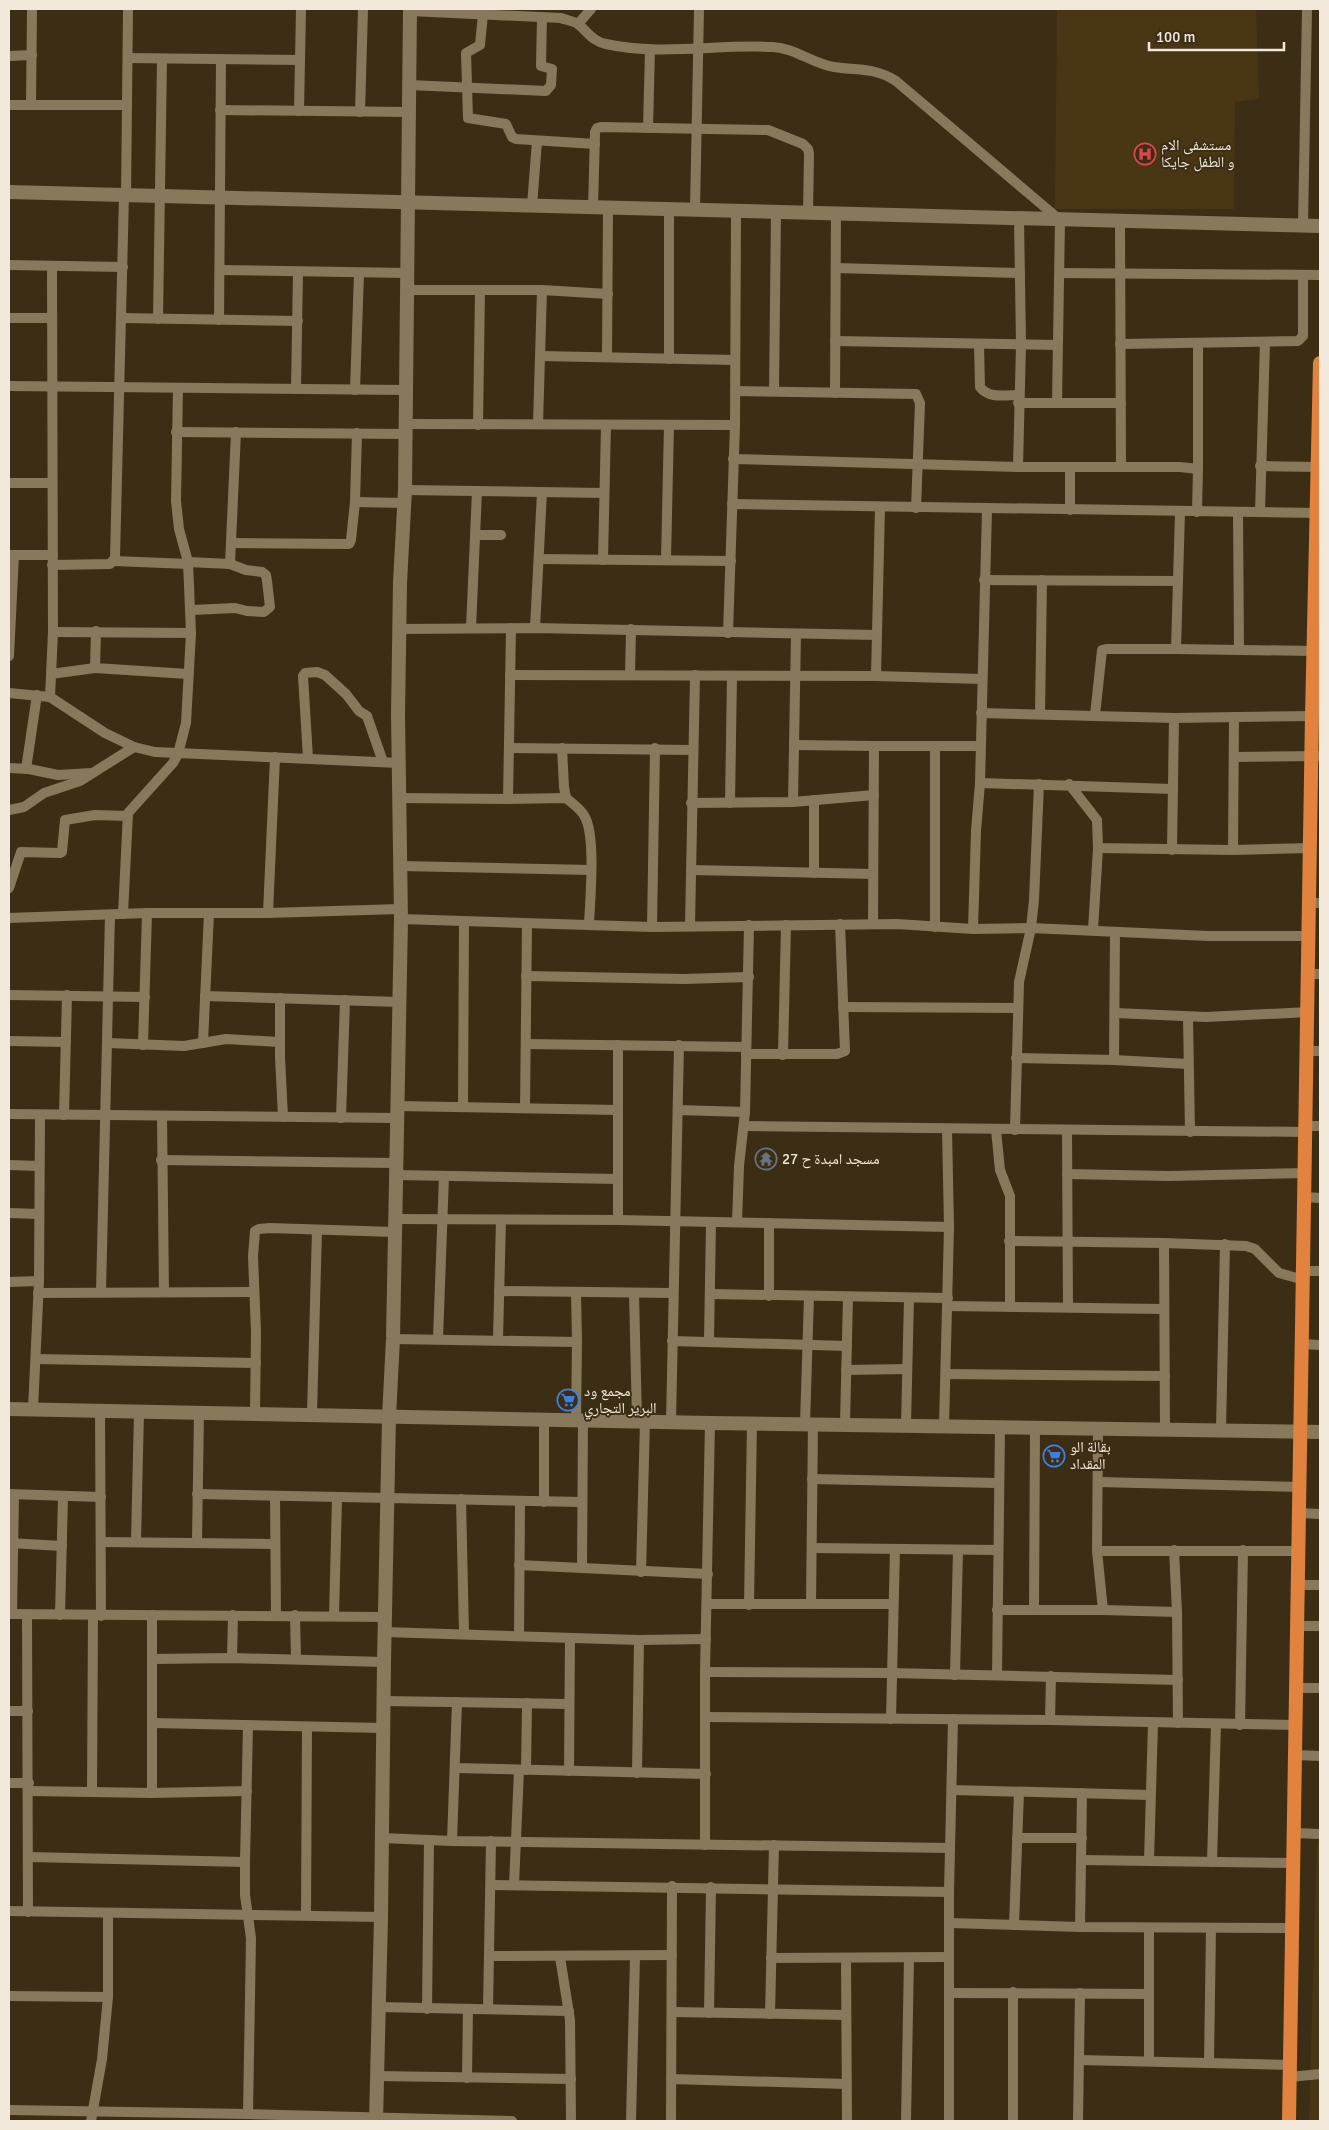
<svg xmlns="http://www.w3.org/2000/svg" width="1329" height="2130" font-family="Signika,'Noto Naskh Arabic',sans-serif">
<rect width="100%" height="100%" fill="#3c2e15"/>
<g fill="#483615">
<path d="M 1057,9 L 1256,9 L 1259,99 L 1235,102 L 1234,209 L 1055,209 Z"/>
<path d="M 1317,1841 L 1320,1841 L 1320,2121 L 1309,2121 Z"/>
</g>
<g fill="none" stroke-linecap="round" stroke-linejoin="round">
<g stroke="#88785c" stroke-width="10">
<path d="M 410,11 L 561,18 C 566,20 574,21 578,24 C 588,32 592,41 606,44 C 661,56 717,44 773,47 C 795,48 813,64 834,67 C 859,71 874,67 896,81 L 1060,220 L 1057,403"/>
<path d="M 483,14 L 480,45 L 466,53 L 468,118 L 506,124 L 512,137 L 516,139 L 595,144"/>
<path d="M 578,24 L 591,9"/>
<path d="M 9,56 L 32,55"/>
<path d="M 128,58 L 300,60"/>
<path d="M 409,85 L 546,91 L 551,85 L 552,69 L 541,66 L 542,17"/>
<path d="M 9,105 L 127,105"/>
<path d="M 31,105 L 32,9"/>
<path d="M 220,110 L 408,112"/>
<path d="M 299,111 L 301,9"/>
<path d="M 360,112 L 363,9"/>
<path d="M 648,128 L 650,50"/>
<path d="M 126,196 L 128,9"/>
<path d="M 532,206 L 537,141"/>
<path d="M 593,209 L 595,132 L 597,128 L 601,127 L 768,130 L 803,144 L 808,149 L 809,154 L 808,213"/>
<path d="M 695,210 L 699,9"/>
<path d="M 1120,221 L 1121,467"/>
<path d="M 1303,226 L 1307,9"/>
<path d="M 9,265 L 123,267"/>
<path d="M 836,268 L 1020,273"/>
<path d="M 220,270 L 407,273"/>
<path d="M 1060,273 L 1320,275"/>
<path d="M 406,290 L 542,290 L 608,294"/>
<path d="M 9,318 L 52,318"/>
<path d="M 122,318 L 298,321"/>
<path d="M 158,319 L 162,59"/>
<path d="M 219,320 L 221,59"/>
<path d="M 835,341 L 1057,345"/>
<path d="M 979,344 L 980,387 C 989,399 1005,395 1019,395"/>
<path d="M 1120,344 L 1298,341 L 1303,336 L 1303,276"/>
<path d="M 541,356 L 735,360"/>
<path d="M 607,357 L 608,209"/>
<path d="M 669,359 L 669,210"/>
<path d="M 9,386 L 405,390"/>
<path d="M 296,389 L 298,272"/>
<path d="M 355,390 L 359,273"/>
<path d="M 735,391 L 916,394 L 920,403 L 916,508"/>
<path d="M 774,391 L 776,212"/>
<path d="M 835,393 L 836,214"/>
<path d="M 1018,403 L 1121,403"/>
<path d="M 405,424 L 735,425"/>
<path d="M 538,424 L 542,290"/>
<path d="M 478,425 L 480,290"/>
<path d="M 176,432 L 405,434"/>
<path d="M 733,459 L 1018,467 L 1180,467 L 1198,469 L 1197,512"/>
<path d="M 1260,466 L 1318,467"/>
<path d="M 1018,467 L 1021,344 L 1019,218"/>
<path d="M 1070,467 L 1070,510"/>
<path d="M 1198,469 L 1198,343"/>
<path d="M 9,483 L 52,483"/>
<path d="M 405,490 L 604,493"/>
<path d="M 355,502 L 404,503"/>
<path d="M 732,504 L 1317,513"/>
<path d="M 1238,512 L 1239,649"/>
<path d="M 1260,512 L 1265,342"/>
<path d="M 476,535 L 501,535"/>
<path d="M 231,543 L 349,544 L 351,540 L 355,502 L 357,433"/>
<path d="M 10,555 L 53,555"/>
<path d="M 539,559 L 731,561"/>
<path d="M 603,560 L 606,425"/>
<path d="M 666,560 L 669,425"/>
<path d="M 114,561 L 189,564"/>
<path d="M 188,562 L 230,564 L 246,570 L 262,572 L 266,575 L 267,581 L 270,607 L 264,612 L 247,611 L 235,608 L 192,610"/>
<path d="M 230,564 L 236,432"/>
<path d="M 52,565 L 110,564 L 115,558 L 124,195"/>
<path d="M 984,580 L 1178,581"/>
<path d="M 471,628 L 477,491"/>
<path d="M 535,628 L 542,492"/>
<path d="M 398,629 L 535,628 L 877,635"/>
<path d="M 96,631 L 95,668 L 188,674"/>
<path d="M 53,632 L 191,633"/>
<path d="M 728,633 L 735,425 L 736,211"/>
<path d="M 1176,649 L 1314,651"/>
<path d="M 9,656 L 14,555"/>
<path d="M 51,674 L 95,668"/>
<path d="M 510,675 L 876,676 L 982,679"/>
<path d="M 630,675 L 631,629"/>
<path d="M 876,676 L 880,507"/>
<path d="M 9,693 L 50,697 L 105,733 L 134,747 L 155,752 L 399,763"/>
<path d="M 50,697 L 53,632 L 52,267"/>
<path d="M 981,713 L 1174,718 L 1312,716"/>
<path d="M 1040,714 L 1042,580"/>
<path d="M 1095,715 L 1102,650 L 1106,649 L 1176,649 L 1180,512"/>
<path d="M 794,745 L 874,746"/>
<path d="M 935,747 L 935,927"/>
<path d="M 509,748 L 693,750"/>
<path d="M 562,748 L 564,787 L 566,798"/>
<path d="M 1234,757 L 1320,756"/>
<path d="M 308,758 L 303,676 L 305,673 L 317,672 L 325,675 L 346,694 L 359,711 L 367,716 L 383,762"/>
<path d="M 9,768 L 29,769 L 58,775 L 92,773"/>
<path d="M 26,769 L 37,695"/>
<path d="M 980,783 L 1173,789"/>
<path d="M 1069,784 L 1097,820 L 1098,848 L 1233,850 L 1311,848"/>
<path d="M 400,798 L 508,799 L 511,628"/>
<path d="M 508,799 L 566,798 C 573,804 581,809 585,817 C 596,838 590,900 589,925"/>
<path d="M 814,800 L 814,873"/>
<path d="M 793,802 L 796,634"/>
<path d="M 691,803 L 793,802 L 874,795"/>
<path d="M 730,803 L 732,676"/>
<path d="M 9,810 L 24,807 L 44,793 L 80,781 L 134,747"/>
<path d="M 1172,850 L 1174,718"/>
<path d="M 1233,850 L 1234,717"/>
<path d="M 400,866 L 591,870"/>
<path d="M 691,870 L 873,874"/>
<path d="M 9,888 L 21,852 L 60,853 L 62,852 L 65,820 L 95,815 L 127,816"/>
<path d="M 1310,903 L 1320,903"/>
<path d="M 268,913 L 275,757"/>
<path d="M 123,914 L 128,813 L 173,763 L 178,754 L 186,723 L 191,633 L 188,562 L 179,529 L 176,501 L 178,388"/>
<path d="M 9,918 L 147,913 L 268,913 L 400,909"/>
<path d="M 401,919 L 652,927 L 897,924 L 973,929 L 1031,928 L 1208,936 L 1310,936"/>
<path d="M 873,924 L 874,746 L 980,746"/>
<path d="M 690,926 L 695,675"/>
<path d="M 652,927 L 655,748"/>
<path d="M 973,929 L 976,831 L 980,783 L 987,509"/>
<path d="M 1093,930 L 1098,848"/>
<path d="M 1309,974 L 1320,974"/>
<path d="M 526,976 L 684,979 L 749,977"/>
<path d="M 9,995 L 145,997"/>
<path d="M 205,996 L 399,1002"/>
<path d="M 280,998 L 280,1057 L 283,1117"/>
<path d="M 843,1007 L 1018,1008"/>
<path d="M 1115,1013 L 1206,1017 L 1309,1012"/>
<path d="M 1188,1017 L 1190,1132"/>
<path d="M 9,1041 L 66,1042"/>
<path d="M 107,1043 L 184,1046 L 226,1039 L 279,1042"/>
<path d="M 203,1043 L 209,913"/>
<path d="M 526,1044 L 746,1047"/>
<path d="M 143,1045 L 147,913"/>
<path d="M 618,1045 L 618,1220"/>
<path d="M 1308,1051 L 1320,1051"/>
<path d="M 746,1054 L 837,1054 L 845,1051 L 840,924"/>
<path d="M 783,1055 L 786,925"/>
<path d="M 1016,1058 L 1114,1060 L 1188,1064"/>
<path d="M 1114,1060 L 1115,932"/>
<path d="M 397,1106 L 618,1110"/>
<path d="M 463,1107 L 464,921"/>
<path d="M 525,1108 L 527,924"/>
<path d="M 678,1110 L 745,1112"/>
<path d="M 9,1114 L 397,1118"/>
<path d="M 64,1115 L 67,995"/>
<path d="M 162,1117 L 164,1292"/>
<path d="M 341,1118 L 345,1000"/>
<path d="M 744,1126 L 1306,1132"/>
<path d="M 1307,1126 L 1320,1126"/>
<path d="M 996,1130 L 1000,1170 L 1010,1196 L 1010,1307"/>
<path d="M 1015,1130 L 1019,982 L 1031,928 L 1034,900 L 1039,784"/>
<path d="M 1067,1131 L 1068,1307"/>
<path d="M 161,1160 L 396,1163"/>
<path d="M 9,1165 L 39,1166"/>
<path d="M 1067,1174 L 1169,1176 L 1306,1173"/>
<path d="M 396,1175 L 618,1179"/>
<path d="M 1305,1197 L 1320,1198"/>
<path d="M 9,1213 L 39,1214"/>
<path d="M 395,1219 L 618,1220 L 949,1227"/>
<path d="M 737,1222 L 739,1166 L 745,1112 L 749,925"/>
<path d="M 1009,1241 L 1164,1243 L 1165,1430"/>
<path d="M 1164,1243 L 1246,1246 L 1255,1249 L 1279,1273 L 1304,1280"/>
<path d="M 1304,1271 L 1320,1271"/>
<path d="M 9,1282 L 39,1281"/>
<path d="M 499,1291 L 673,1293"/>
<path d="M 101,1292 L 110,915"/>
<path d="M 38,1293 L 254,1292"/>
<path d="M 576,1293 L 577,1342"/>
<path d="M 634,1293 L 637,1421"/>
<path d="M 710,1294 L 948,1298"/>
<path d="M 769,1296 L 769,1223"/>
<path d="M 948,1306 L 1164,1309"/>
<path d="M 393,1339 L 577,1342 L 576,1419"/>
<path d="M 438,1339 L 444,1176"/>
<path d="M 498,1339 L 501,1220"/>
<path d="M 672,1341 L 847,1346"/>
<path d="M 709,1341 L 711,1222"/>
<path d="M 1302,1344 L 1320,1345"/>
<path d="M 36,1359 L 256,1363"/>
<path d="M 846,1370 L 907,1369"/>
<path d="M 946,1374 L 1165,1376"/>
<path d="M 33,1409 L 39,1281 L 40,1115"/>
<path d="M 100,1410 L 101,1616"/>
<path d="M 255,1413 L 256,1332 L 253,1256 L 255,1231 L 259,1229 L 270,1228 L 394,1232"/>
<path d="M 312,1414 L 317,1230"/>
<path d="M 671,1422 L 679,1045"/>
<path d="M 805,1424 L 809,1296"/>
<path d="M 845,1424 L 848,1297"/>
<path d="M 906,1424 L 909,1298"/>
<path d="M 944,1426 L 949,1227 L 947,1129"/>
<path d="M 1098,1429 L 1097,1551 L 1103,1610"/>
<path d="M 1221,1430 L 1225,1244"/>
<path d="M 812,1479 L 998,1483"/>
<path d="M 1098,1482 L 1301,1487"/>
<path d="M 9,1494 L 101,1497"/>
<path d="M 197,1494 L 581,1502"/>
<path d="M 275,1496 L 276,1615"/>
<path d="M 461,1499 L 464,1633"/>
<path d="M 544,1502 L 544,1419"/>
<path d="M 1300,1513 L 1320,1514"/>
<path d="M 101,1542 L 274,1544"/>
<path d="M 136,1542 L 139,1411"/>
<path d="M 197,1542 L 199,1412"/>
<path d="M 9,1543 L 62,1546"/>
<path d="M 812,1548 L 998,1550"/>
<path d="M 1174,1550 L 1177,1612 L 1178,1723"/>
<path d="M 1097,1551 L 1300,1551"/>
<path d="M 519,1565 L 708,1574"/>
<path d="M 582,1568 L 583,1419"/>
<path d="M 641,1572 L 645,1421"/>
<path d="M 1299,1585 L 1320,1585"/>
<path d="M 707,1604 L 893,1604"/>
<path d="M 811,1604 L 813,1423"/>
<path d="M 749,1605 L 752,1423"/>
<path d="M 997,1610 L 1103,1610 L 1177,1612"/>
<path d="M 1034,1610 L 1035,1427"/>
<path d="M 9,1614 L 385,1617"/>
<path d="M 12,1614 L 14,1495"/>
<path d="M 27,1615 L 28,1912"/>
<path d="M 60,1615 L 63,1496"/>
<path d="M 295,1615 L 296,1659"/>
<path d="M 334,1616 L 337,1498"/>
<path d="M 1299,1626 L 1320,1626"/>
<path d="M 384,1632 L 639,1640 L 706,1639"/>
<path d="M 519,1636 L 520,1502"/>
<path d="M 232,1658 L 233,1615"/>
<path d="M 152,1659 L 232,1658 L 384,1662"/>
<path d="M 705,1672 L 891,1673 L 1178,1680"/>
<path d="M 955,1675 L 958,1550"/>
<path d="M 997,1675 L 1000,1427"/>
<path d="M 1298,1688 L 1320,1688"/>
<path d="M 383,1701 L 569,1704"/>
<path d="M 9,1711 L 28,1711"/>
<path d="M 706,1717 L 1050,1720 L 1297,1725"/>
<path d="M 891,1719 L 895,1549"/>
<path d="M 1050,1720 L 1051,1676"/>
<path d="M 153,1723 L 383,1728"/>
<path d="M 1240,1725 L 1243,1550"/>
<path d="M 248,1726 L 245,1862 L 245,1895 L 251,1938 L 248,2114 L 512,2121"/>
<path d="M 1296,1755 L 1320,1756"/>
<path d="M 455,1768 L 706,1774"/>
<path d="M 526,1770 L 527,1703"/>
<path d="M 569,1771 L 570,1638"/>
<path d="M 637,1773 L 639,1640"/>
<path d="M 9,1783 L 29,1783"/>
<path d="M 952,1790 L 1150,1795"/>
<path d="M 29,1791 L 152,1793 L 247,1791"/>
<path d="M 92,1792 L 93,1616"/>
<path d="M 152,1793 L 152,1615"/>
<path d="M 1294,1833 L 1320,1834"/>
<path d="M 382,1838 L 452,1841 L 950,1848"/>
<path d="M 1017,1838 L 1082,1838"/>
<path d="M 452,1841 L 457,1702"/>
<path d="M 705,1845 L 705,1672 L 710,1423"/>
<path d="M 29,1857 L 245,1862"/>
<path d="M 1082,1860 L 1293,1863"/>
<path d="M 1149,1861 L 1153,1723"/>
<path d="M 1212,1862 L 1216,1724"/>
<path d="M 491,1885 L 949,1892"/>
<path d="M 514,1885 L 519,1770"/>
<path d="M 9,1911 L 381,1917"/>
<path d="M 306,1915 L 307,1727"/>
<path d="M 949,1923 L 1080,1927 L 1292,1928"/>
<path d="M 1014,1925 L 1019,1792"/>
<path d="M 1080,1927 L 1082,1793"/>
<path d="M 490,1956 L 672,1955"/>
<path d="M 560,1957 L 570,2020 L 571,2121"/>
<path d="M 771,1958 L 949,1957"/>
<path d="M 846,1958 L 847,2121"/>
<path d="M 950,1993 L 1149,1994"/>
<path d="M 9,1996 L 108,1997"/>
<path d="M 378,2007 L 569,2011"/>
<path d="M 427,2009 L 429,1840"/>
<path d="M 488,2009 L 491,1841"/>
<path d="M 672,2012 L 846,2015"/>
<path d="M 709,2013 L 711,1887"/>
<path d="M 770,2014 L 774,1845"/>
<path d="M 1079,2060 L 1290,2065"/>
<path d="M 1149,2061 L 1149,1928"/>
<path d="M 1209,2062 L 1211,1929"/>
<path d="M 377,2076 L 571,2079"/>
<path d="M 1290,2077 L 1320,2074"/>
<path d="M 467,2078 L 468,2009"/>
<path d="M 671,2079 L 846,2084"/>
<path d="M 9,2110 L 248,2114"/>
<path d="M 91,2121 L 102,2059 L 108,1997 L 108,1913"/>
<path d="M 631,2121 L 635,1956"/>
<path d="M 671,2121 L 672,1886"/>
<path d="M 906,2121 L 909,1958"/>
<path d="M 949,2121 L 949,1892 L 953,1719"/>
<path d="M 1013,2121 L 1013,1992"/>
<path d="M 1078,2121 L 1080,1993"/>
</g>
<g stroke="#88785c" stroke-width="14">
<path d="M 9,192 L 1320,226"/>
<path d="M 9,1409 L 710,1423 L 1320,1432"/>
<path d="M 376,2121 L 381,1917 L 384,1662 L 389,1417 L 393,1339 L 401,919 L 398,714 L 400,583 L 405,490 L 410,9"/>
</g>
<path stroke="#e1823e" stroke-width="14" d="M 1289,2121 L 1312,716 L 1320,363"/>
</g>
<defs>
<g id="hospital-ring" transform="scale(1.125)"><circle r="9.5" fill="#3c2e15" stroke="#e0444e" stroke-width="1.5"/><path d="M-5-5h3v3.5h4V-5h3V5h-3V1.5h-4V5h-3Z" fill="#e0444e"/></g>
<g id="temple-ring" transform="scale(1.125)"><circle r="9.5" fill="#3c2e15" stroke="#6b7280" stroke-width="1.5"/><path d="M0-6L5-2H3V0L6.5 2.5H4V6H1.5V3h-3V6H-4V2.5H-6.5L-3 0V-2H-5Z" fill="#6b7280"/></g>
<g id="supermarket-ring" transform="scale(1.125)"><circle r="9.5" fill="#3c2e15" stroke="#3f7fe0" stroke-width="1.5"/><path d="M-6-5.5h2.5l.6 2H6L4.5 2H-2.5L-4.4-4H-6ZM-1.5 3.2a1.3 1.3 0 1 0 .1 0ZM3 3.2a1.3 1.3 0 1 0 .1 0Z" fill="#3f7fe0"/></g>
</defs>
<g fill-rule="evenodd">
<use href="#hospital-ring" x="1145" y="154"/>
<use href="#temple-ring" x="766" y="1159"/>
<use href="#supermarket-ring" x="568" y="1400"/>
<use href="#supermarket-ring" x="1054" y="1456"/>
</g>
<g text-anchor="middle" dominant-baseline="central" stroke-width="4" stroke-linejoin="round" paint-order="stroke">
<g font-size="15" fill="#f2e9da" stroke="#3c2e15" text-anchor="start">
<text x="1161" y="145">مستشفى الام<tspan x="1161" dy="17">و الطفل جايكا</tspan></text>
<text x="782" y="1159">مسجد امبدة ح 27</text>
<text x="584" y="1391">مجمع ود<tspan x="584" dy="17">البرير التجاري</tspan></text>
<text x="1070" y="1447">بقالة الو<tspan x="1070" dy="17">المقداد</tspan></text>
</g>
</g>
<rect width="1329" height="2130" fill="none" stroke="#f2e9da" stroke-width="20"/>
<path d="M1149 42v8h135v-8" fill="none" stroke="#f2e9da" stroke-width="2.5"/>
<text x="1156" y="42" font-size="15" fill="#f2e9da" stroke="#3c2e15" stroke-width="4" paint-order="stroke">100 m</text>
</svg>
